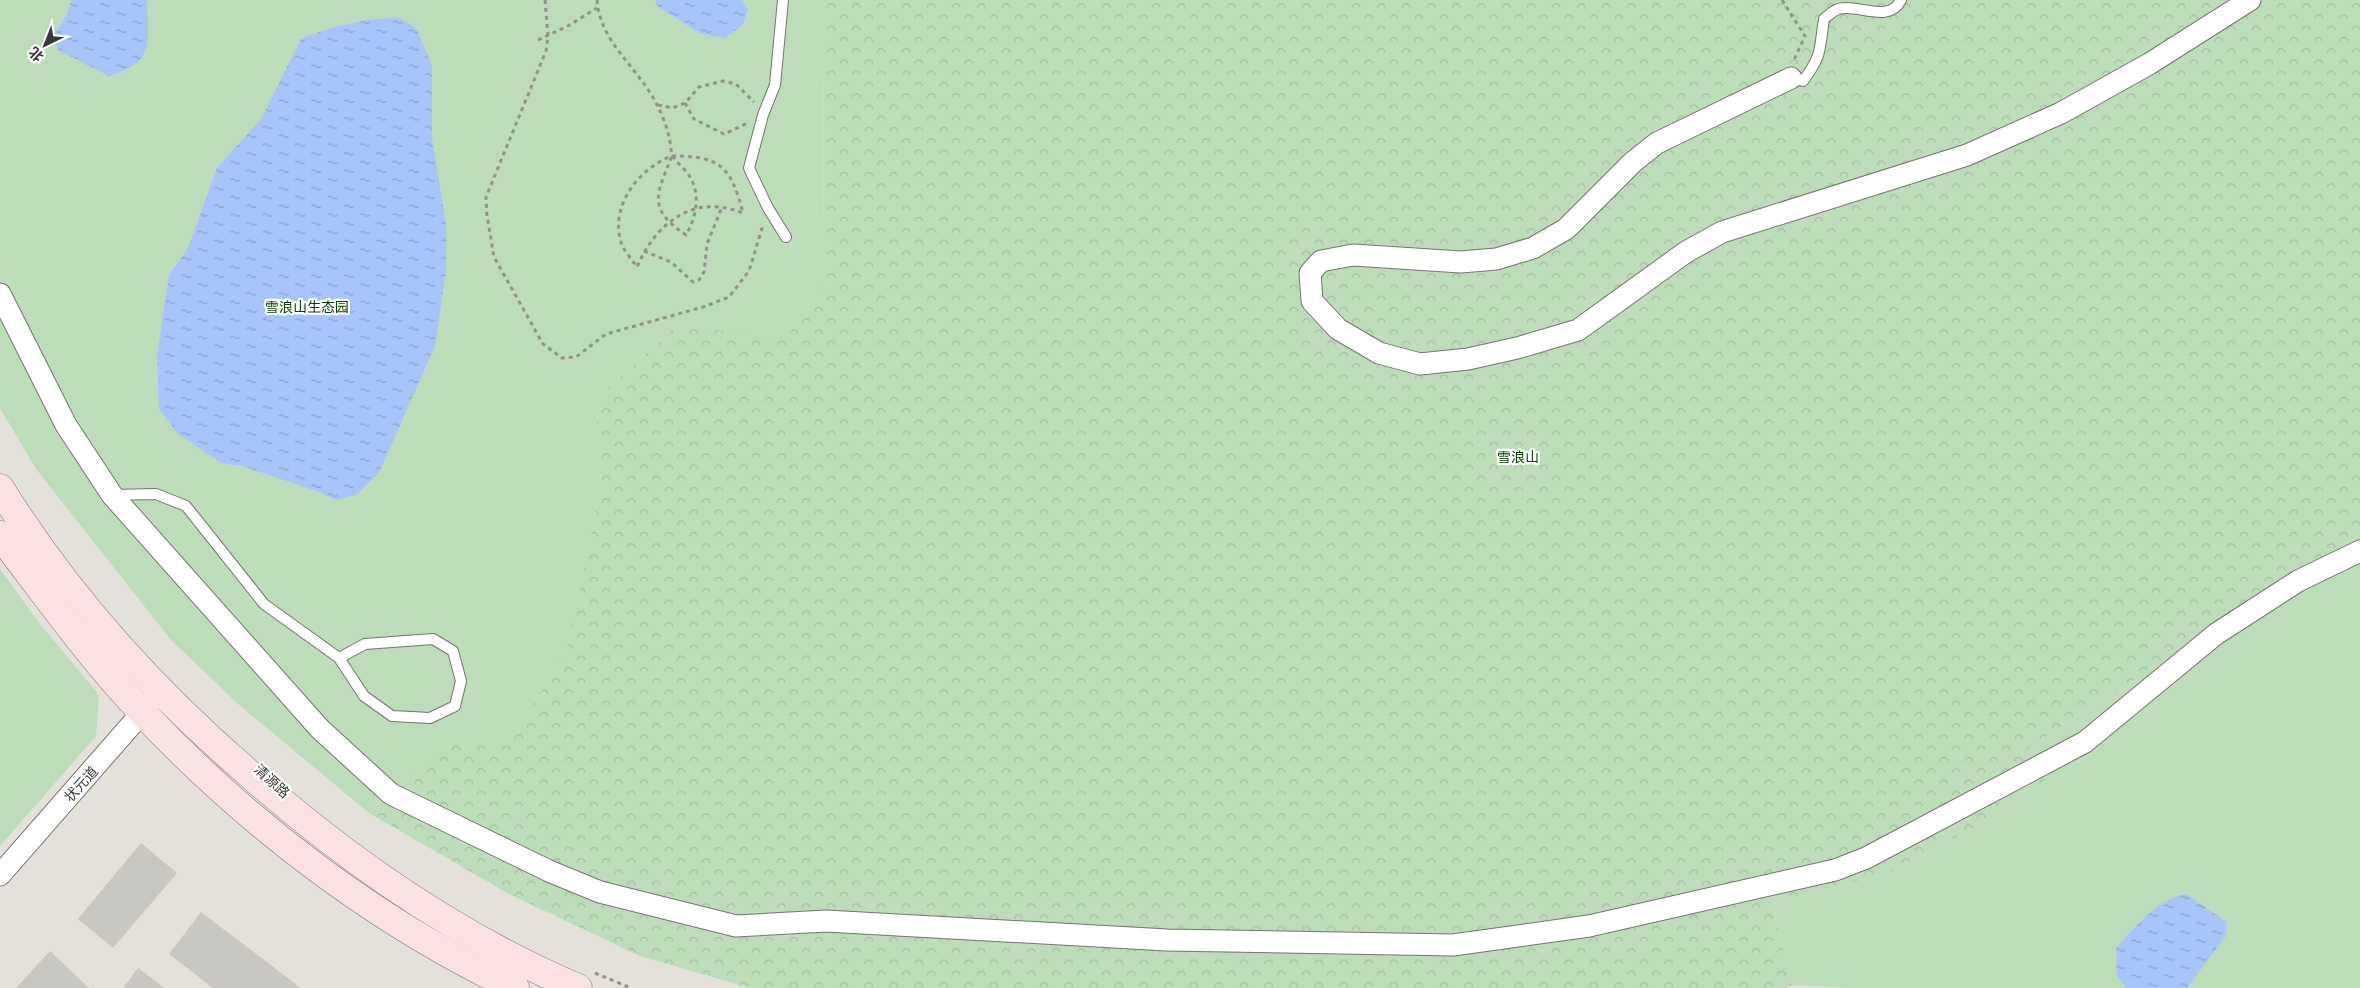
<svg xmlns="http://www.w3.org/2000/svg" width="2360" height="988" font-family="'DM Sans','Noto Sans SC',sans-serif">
<defs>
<pattern id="forest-crowns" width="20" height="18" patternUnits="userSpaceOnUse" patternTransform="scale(1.25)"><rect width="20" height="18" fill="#bdddba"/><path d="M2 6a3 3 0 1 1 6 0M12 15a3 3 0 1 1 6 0" fill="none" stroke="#a3bea0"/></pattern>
<pattern id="water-ripples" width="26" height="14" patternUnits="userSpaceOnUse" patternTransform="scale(1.25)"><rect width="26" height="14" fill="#a7c5fb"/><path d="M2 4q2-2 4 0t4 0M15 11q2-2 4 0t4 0" fill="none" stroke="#89a1cc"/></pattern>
</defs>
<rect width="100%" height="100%" fill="#e4e1db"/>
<path fill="url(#forest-crowns)" d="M 823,0 L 2360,0 L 2360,535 L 2315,562 L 2030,747 L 2057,773 L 1966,832 L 1889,873 L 1773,904 L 1792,985 L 1786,988 L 750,988 L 640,956 L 509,894 L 369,813 L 405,775 L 443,744 L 514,737 L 567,646 L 601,487 L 596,411 L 602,393 L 677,325 L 824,285 Z"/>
<g fill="#bdddba">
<path d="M 0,0 L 823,0 L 824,285 L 785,339 L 677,325 L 602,393 L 596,411 L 601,487 L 568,646 L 514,737 L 443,744 L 405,775 L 369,813 L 238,704 L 171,640 L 36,469 L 0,408 Z"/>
<path d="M 2360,535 L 2360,988 L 1850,988 L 1792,985 L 1773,904 L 1889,873 L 1966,832 L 2057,773 L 2030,747 L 2315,562 Z"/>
<path d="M 0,569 L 39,623 L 99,695 L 96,736 L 0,846 Z"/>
</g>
<g fill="url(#water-ripples)">
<path d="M 71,0 L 147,0 C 148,41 156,63 109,76 L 58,50 L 53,37 L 67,14 Z"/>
<path d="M 655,0 L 742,0 L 748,9 L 743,25 L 725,38 L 701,34 L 657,6 Z"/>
<path d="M 399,18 L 416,28 L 432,65 L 432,138 L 446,223 L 446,271 L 435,346 L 379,473 L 356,495 L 336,500 L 319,492 L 242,466 L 221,463 L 178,434 L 159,409 L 157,355 L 169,276 L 189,246 L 217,168 L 261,119 L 301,39 C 336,25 361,19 399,18 Z"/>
<path d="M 2186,894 L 2227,922 L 2226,936 L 2187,988 L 2127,988 L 2117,976 L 2116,948 C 2135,928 2158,898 2186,894 Z"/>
</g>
<g fill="#c9c7c1">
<path d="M 141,843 L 177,873 L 113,948 L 78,919 Z"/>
<path d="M 201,912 L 301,988 L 213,988 L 169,954 Z"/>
<path d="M 50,951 L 89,988 L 16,988 Z"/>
<path d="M 138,968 L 165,988 L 123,988 Z"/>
</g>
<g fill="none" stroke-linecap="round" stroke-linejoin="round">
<g stroke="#76746f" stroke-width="12">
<g id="lane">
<path d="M 783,0 L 775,85 L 763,115 L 749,168 L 768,208 L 786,237"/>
<path d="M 1791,78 L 1803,81 C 1823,54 1819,50 1824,19 C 1831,13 1836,8 1845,8 C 1863,7 1890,22 1901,0"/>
<path d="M 113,495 L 156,494 L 186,506 L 264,604 L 339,658 L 364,696 L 392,716 L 430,718 L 455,706 L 461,681 L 453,651 L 433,639 L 365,644 L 339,658"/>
</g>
</g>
<g stroke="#76746f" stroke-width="23">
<g id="street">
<path d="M 1791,78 L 1657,143 L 1633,162 L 1566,229 L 1533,248 L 1496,259 L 1461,262 L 1353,255 L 1321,261 L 1310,273 L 1312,301 L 1338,329 L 1379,353 L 1420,364 L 1468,359 L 1517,348 L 1578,330 L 1686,252 L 1722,232 L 1967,155 L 2061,113 L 2149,64 L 2250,0"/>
<path d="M 0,294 L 66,425 L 112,495 L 320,729 L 391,794 L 549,871 L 600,892 L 736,926 L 826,921 L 1167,940 L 1453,945 L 1589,926 L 1835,870 L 1866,858 L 2085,742 L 2216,634 L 2298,581 L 2360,551"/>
<path d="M 0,875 L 160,692"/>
</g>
</g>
<g stroke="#76746f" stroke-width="29">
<g id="secondary">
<path d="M 0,488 C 68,598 155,693 253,777 C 351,863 458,937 578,988"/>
<path d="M 0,535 C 46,595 91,659 144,714 C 249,825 376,922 515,988"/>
</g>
</g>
<g stroke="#94928d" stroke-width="3" stroke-dasharray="4 4" stroke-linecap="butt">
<path d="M 545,0 L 548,36 L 546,51 L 486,197 L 487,216 L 494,257 L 543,344 L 562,358 L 576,357 L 606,334 L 703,307 L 729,297 L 749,271 L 763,225"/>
<path d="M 597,0 C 600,43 639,68 657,105 C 662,114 667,127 669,137 C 671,143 670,151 673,156 C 677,164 686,169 690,177 C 701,195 696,218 686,235 C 646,208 657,194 672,156"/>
<path d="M 1782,0 L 1805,36 L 1794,60"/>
<path d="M 538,40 L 568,26 L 597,8"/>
<path d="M 685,103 L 694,119 L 724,134 L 748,123"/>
<path d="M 658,105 L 673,108 L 685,103 L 699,87 L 723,81 L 736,84 L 754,102"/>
<path d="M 672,156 C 721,156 731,167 743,213 C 693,193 656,223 637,267 C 632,260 625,252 622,245 C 608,207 639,168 672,156 Z"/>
<path d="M 644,251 L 671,262 L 693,282 L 699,280 L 704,272 L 707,244 L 722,207"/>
<path d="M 595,973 L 631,988"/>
</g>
<use href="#lane" stroke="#fff" stroke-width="10"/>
<use href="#street" stroke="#fff" stroke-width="21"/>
<use href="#secondary" stroke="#fbe2e1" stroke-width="28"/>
</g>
<g text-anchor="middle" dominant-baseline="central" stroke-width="4.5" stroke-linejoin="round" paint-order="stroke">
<g font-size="14" fill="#004502" stroke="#fff">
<text x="307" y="307">雪浪山生态园</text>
<text x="1518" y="457">雪浪山</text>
</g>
<g font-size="14" fill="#3a3937" stroke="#fff">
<text transform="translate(272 781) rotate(42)">清源路</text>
<text transform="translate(81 784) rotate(-48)">状元道</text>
</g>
</g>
<g transform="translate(45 45) rotate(223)" stroke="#ffffff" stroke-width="4" paint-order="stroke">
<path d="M0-4L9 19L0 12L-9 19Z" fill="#3a3937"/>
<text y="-8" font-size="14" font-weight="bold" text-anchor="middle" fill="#3a3937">北</text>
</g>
</svg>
